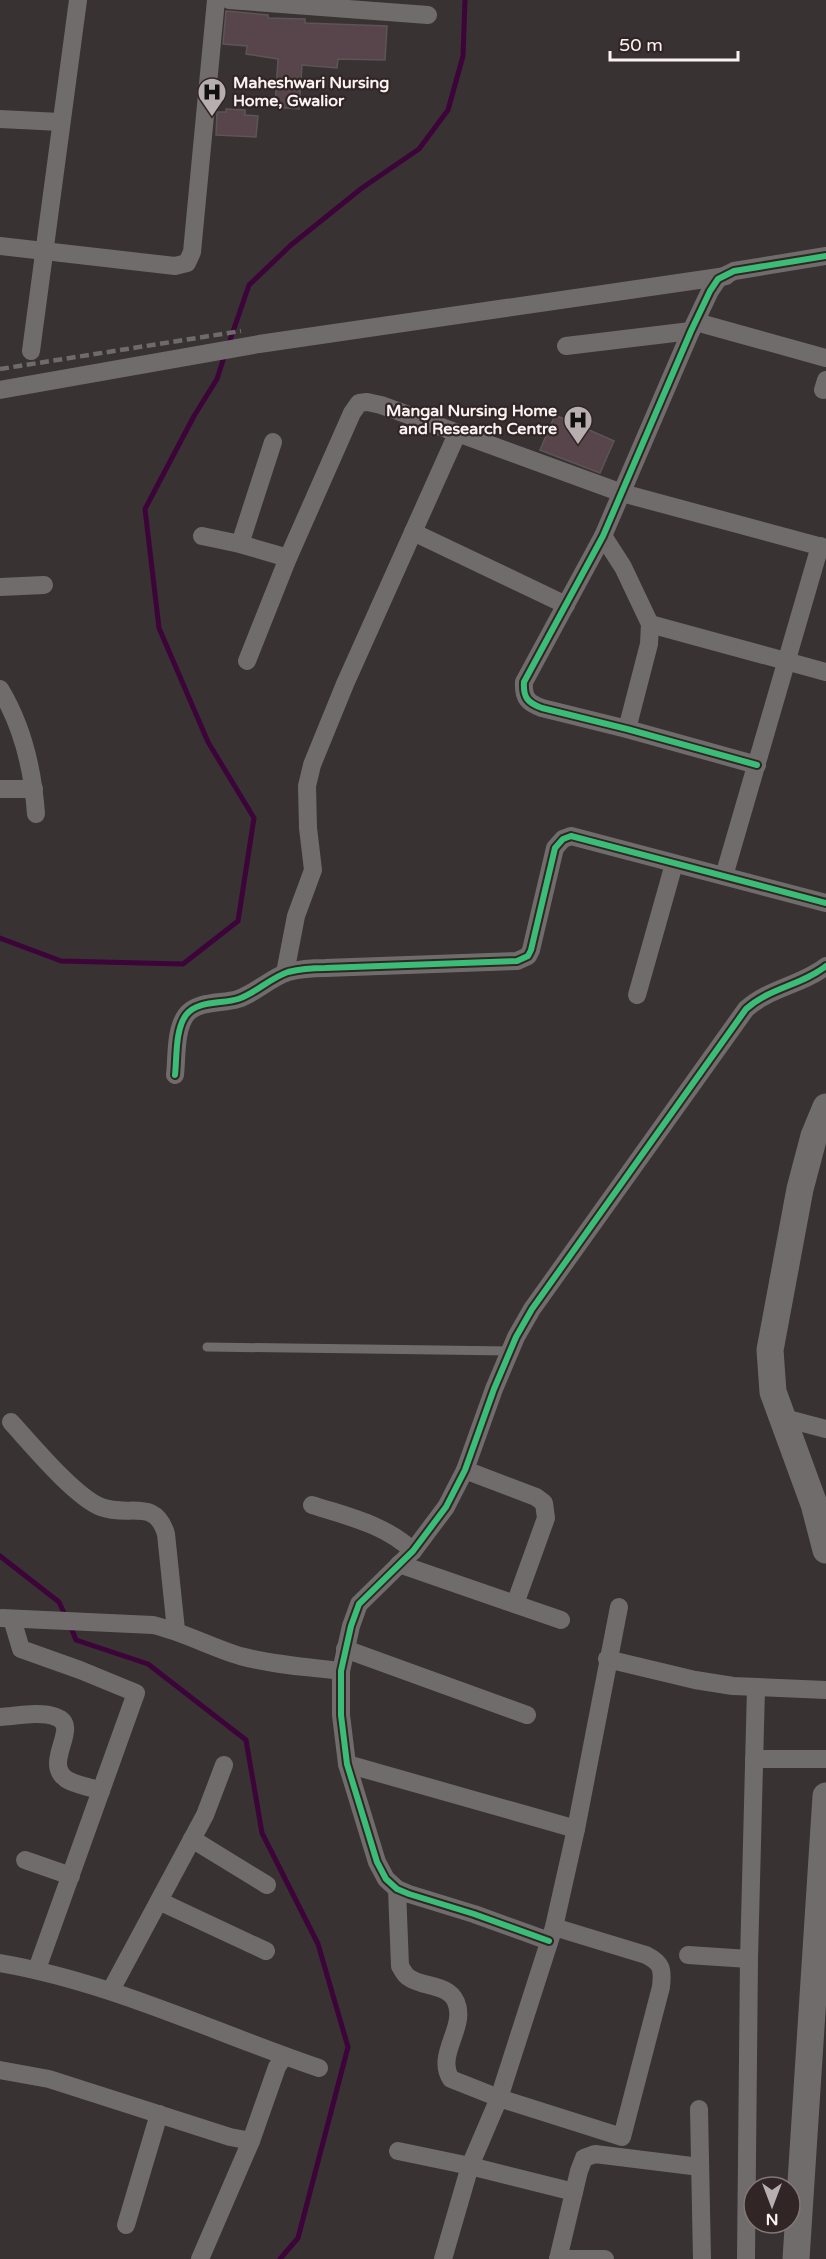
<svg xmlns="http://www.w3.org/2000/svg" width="826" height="2259" font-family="'Varela Round',sans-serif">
<rect width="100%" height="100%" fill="#383232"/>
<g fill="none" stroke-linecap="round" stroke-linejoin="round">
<g stroke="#3d043a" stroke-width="5">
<path d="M 228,346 L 249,285 L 291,245 L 362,188 L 419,149 L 448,110 L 463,56 L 465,0"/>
<path d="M 0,938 L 61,961 L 183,964 L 238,921 L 254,818 L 208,742 L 159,628 L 145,509 L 194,416 L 217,379 L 225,354"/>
<path d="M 0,1556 L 59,1602 L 66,1617"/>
<path d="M 70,1625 L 76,1640 L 148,1664 L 246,1740 L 262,1833 L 318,1944 L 348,2047 L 298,2238 L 280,2259"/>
</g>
</g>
<g fill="#58454c" stroke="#5b5556" stroke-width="1.5">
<path d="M 226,11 L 268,15 L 268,18 L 305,19 L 305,23 L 387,26 L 385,60 L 338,59 L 337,68 L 302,65 L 299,109 L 275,107 L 278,59 L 246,54 L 247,46 L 223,44 Z"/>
<path d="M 226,109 L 245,110 L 245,115 L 258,116 L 256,137 L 216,135 L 217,112 L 226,112 Z"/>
<path d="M 555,415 L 614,441 L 600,473 L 540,450 Z"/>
</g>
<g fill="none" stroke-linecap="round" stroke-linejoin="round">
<path stroke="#716c6c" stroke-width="9" d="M 207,1347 L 510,1351"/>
<g stroke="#716c6c" stroke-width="18">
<path d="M 229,0 L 428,15"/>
<path d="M 0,119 L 60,122"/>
<path d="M 0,246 L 175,266 L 187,263 L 192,252 L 216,0"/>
<path d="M 696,322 L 826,358"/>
<path d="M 566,346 L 691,331"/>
<path d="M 31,351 L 78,0"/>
<path d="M 0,390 L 259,344 L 726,276"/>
<path d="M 823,390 L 826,380"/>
<path d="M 413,532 L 566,605"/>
<path d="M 202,536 L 240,544 L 288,558"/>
<path d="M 603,536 L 623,567 L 650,624 L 649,644 L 627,729"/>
<path d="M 240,544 L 273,442"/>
<path d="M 0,587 L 44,585"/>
<path d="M 650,624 L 826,672"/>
<path d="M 247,661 L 288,558 L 352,413 L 359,403 L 367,402 L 381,405 L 622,493 L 826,548"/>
<path d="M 0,689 C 23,727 33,771 36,814"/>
<path d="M 757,765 L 627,729 L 542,708 C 528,703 523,698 524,682 L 603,536 L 691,331 L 710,291 L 718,279 L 734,271 L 826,256"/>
<path d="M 0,789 L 34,789"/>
<path d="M 724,876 L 820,546"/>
<path d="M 285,973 L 296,916 L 313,870 L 308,828 L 307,786 L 312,765 L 345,684 L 457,434"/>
<path d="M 637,995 L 674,864"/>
<path d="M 175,1075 C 177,1057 175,1030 186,1015 C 197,1000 223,1004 238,999 C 256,993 270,978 288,972 C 300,969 312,968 325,968 L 517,961 L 528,956 L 531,950 L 555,848 L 563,839 L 571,836 L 826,903"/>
<path d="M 784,1418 L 826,1429"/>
<path d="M 11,1422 C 31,1444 75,1497 101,1507 C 129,1518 155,1497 166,1534 L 176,1630"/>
<path d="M 465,1470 L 536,1497 L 544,1503 L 546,1518 L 515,1604"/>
<path d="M 312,1505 C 349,1517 384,1524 413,1551"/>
<path d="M 399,1564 L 561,1620"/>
<path d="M 2,1618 L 153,1625 C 184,1632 210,1647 240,1656 C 273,1665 308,1667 341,1671"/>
<path d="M 12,1619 L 21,1649 L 80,1670 L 136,1693 L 37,1969"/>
<path d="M 345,1649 L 527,1715"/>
<path d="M 607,1659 L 695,1680 L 733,1686 L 826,1690"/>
<path d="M 0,1717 C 17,1716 40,1711 56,1717 C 82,1726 42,1762 66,1779 C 75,1785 91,1787 101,1791"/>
<path d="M 754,1759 L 826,1759"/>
<path d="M 347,1764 L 576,1829"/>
<path d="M 192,1839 L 267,1885"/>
<path d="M 25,1860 L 71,1876"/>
<path d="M 397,1889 L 400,1966 C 402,1969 404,1974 408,1977 C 422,1988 448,1983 456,2002 C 467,2027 435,2055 451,2079 L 499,2098 L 622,2137 L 661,1987 C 663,1969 662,1963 646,1955 L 554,1927"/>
<path d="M 159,1901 L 266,1951"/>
<path d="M 549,1941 L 474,1914 L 409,1894 L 397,1889 L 386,1879 L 377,1862 L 347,1764 L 341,1715 L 341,1671 L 351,1626 L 359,1604 L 413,1551 L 446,1507 L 465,1470 L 494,1389 L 516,1337 L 532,1309 L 746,1009 C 769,988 802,985 826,966"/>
<path d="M 688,1955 L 749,1959"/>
<path d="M 0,1963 C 111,1982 213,2032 319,2068"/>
<path d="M 111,1990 L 205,1815 L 224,1765"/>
<path d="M 0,2070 L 49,2079 L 230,2137 L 251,2141 L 200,2259"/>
<path d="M 699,2109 L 702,2259"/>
<path d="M 251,2141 L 277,2067 L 284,2056"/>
<path d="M 398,2151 L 470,2166 L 574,2192 L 558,2259"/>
<path d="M 574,2192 L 579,2171 L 584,2158 L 595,2154 L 700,2167"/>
<path d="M 126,2225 L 159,2114"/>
<path d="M 443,2259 L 470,2166 L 499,2098 L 554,1927 L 576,1829 L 619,1607"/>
<path d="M 558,2259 L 605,2259"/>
<path d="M 746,2259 L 749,1959 L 756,1688"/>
</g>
<g stroke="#716c6c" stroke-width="27">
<path d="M 826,1107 L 814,1136 L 800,1189 L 770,1350 L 773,1392 L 814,1504 L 826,1550"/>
<path d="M 796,2259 L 826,1796"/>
</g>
<path stroke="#6f6b6a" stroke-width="4.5" stroke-dasharray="9 4.5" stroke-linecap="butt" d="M 0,369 L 241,331"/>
<g stroke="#312625" stroke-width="10">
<g id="cycleway">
<path d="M 757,765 L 627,729 L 542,708 C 528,703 523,698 524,682 L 603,536 L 691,331 L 710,291 L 718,279 L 734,271 L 826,256"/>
<path d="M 175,1075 C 177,1057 175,1030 186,1015 C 197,1000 223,1004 238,999 C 256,993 270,978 288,972 C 300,969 312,968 325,968 L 517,961 L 528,956 L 531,950 L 555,848 L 563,839 L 571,836 L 826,903"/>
<path d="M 549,1941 L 474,1914 L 409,1894 L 397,1889 L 386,1879 L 377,1862 L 347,1764 L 341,1715 L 341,1671 L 351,1626 L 359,1604 L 413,1551 L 446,1507 L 465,1470 L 494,1389 L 516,1337 L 532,1309 L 746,1009 C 769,988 802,985 826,966"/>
</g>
</g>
<use href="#cycleway" stroke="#3abd76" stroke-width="6"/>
</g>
<defs>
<g id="hospital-pin" transform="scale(1.5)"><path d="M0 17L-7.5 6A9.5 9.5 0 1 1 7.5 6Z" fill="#b7afaf" stroke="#312625"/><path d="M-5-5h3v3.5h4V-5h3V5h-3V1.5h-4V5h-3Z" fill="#111"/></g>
</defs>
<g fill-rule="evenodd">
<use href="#hospital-pin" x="212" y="92"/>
<use href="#hospital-pin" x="578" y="420"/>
</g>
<g text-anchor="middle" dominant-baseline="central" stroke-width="4.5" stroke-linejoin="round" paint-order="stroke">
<g font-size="16" font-weight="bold" fill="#fbf3f2" stroke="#312625" text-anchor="start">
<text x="233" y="83">Maheshwari Nursing<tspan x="233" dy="18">Home, Gwalior</tspan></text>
<text x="557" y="411" text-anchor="end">Mangal Nursing Home<tspan x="557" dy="18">and Research Centre</tspan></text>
</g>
</g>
<g transform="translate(772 2205) rotate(180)"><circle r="28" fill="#312625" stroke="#827877" stroke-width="1.5"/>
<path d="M0-4.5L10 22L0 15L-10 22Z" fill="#b7afaf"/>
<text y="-9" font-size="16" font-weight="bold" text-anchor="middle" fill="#fbf3f2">N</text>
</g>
<path d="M610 51v9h128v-9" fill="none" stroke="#fbf3f2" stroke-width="3"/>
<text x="619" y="51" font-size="18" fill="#fbf3f2" stroke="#312625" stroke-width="4.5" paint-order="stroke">50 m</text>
</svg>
